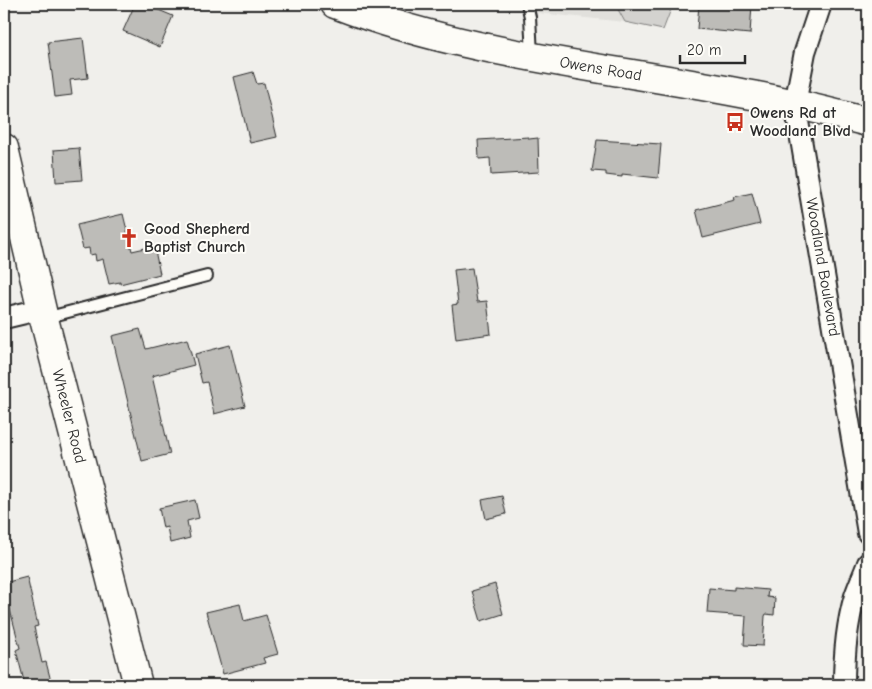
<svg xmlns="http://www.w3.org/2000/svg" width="872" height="689" font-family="'Comic Neue',sans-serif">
<rect width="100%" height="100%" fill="#f0efeb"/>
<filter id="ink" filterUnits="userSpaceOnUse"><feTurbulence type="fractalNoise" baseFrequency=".02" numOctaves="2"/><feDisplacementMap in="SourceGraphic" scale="10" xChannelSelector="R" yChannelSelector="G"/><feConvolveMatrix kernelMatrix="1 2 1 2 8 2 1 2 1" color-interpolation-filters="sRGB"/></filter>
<g filter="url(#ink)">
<path fill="#e1e0dc" d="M 469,4 L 615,4 L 625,22 L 479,7 Z"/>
<path fill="#d3d2cf" stroke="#7f7e7d" d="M 615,4 L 673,4 L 663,30 L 625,22 Z"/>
<g fill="#bdbcb8" stroke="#2b2b2b">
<path d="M 135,4 L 144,4 L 173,16 L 160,47 L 123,31 Z"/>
<path d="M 699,4 L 752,4 L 750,34 L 697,29 Z"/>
<path d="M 83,38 L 88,78 L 70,80 L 72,95 L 55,97 L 48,42 Z"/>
<path d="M 253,72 L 257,84 L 264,83 L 277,137 L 250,143 L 234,77 Z"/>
<path d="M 529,137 L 529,139 L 538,138 L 539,172 L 491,175 L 490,158 L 479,159 L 478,140 Z"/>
<path d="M 597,140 L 661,144 L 658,178 L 622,174 L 622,177 L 606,175 L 606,172 L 592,171 Z"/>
<path d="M 79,148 L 82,180 L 56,182 L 54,150 Z"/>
<path d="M 752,193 L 760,224 L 703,238 L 696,210 L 735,200 L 734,197 Z"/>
<path d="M 123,214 L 132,251 L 154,246 L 160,274 L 120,284 L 120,282 L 109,284 L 103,259 L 96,261 L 95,254 L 90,255 L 89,248 L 83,249 L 77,225 Z"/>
<path d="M 472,268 L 477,302 L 487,301 L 491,334 L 456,339 L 452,305 L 458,304 L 454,270 Z"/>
<path d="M 140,329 L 146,349 L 187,339 L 194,365 L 152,376 L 170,454 L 142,461 L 112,336 Z"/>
<path d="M 230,345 L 245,406 L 214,414 L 207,382 L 202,383 L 195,354 Z"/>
<path d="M 502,496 L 506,514 L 486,519 L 482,500 Z"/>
<path d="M 195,500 L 199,518 L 187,521 L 190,538 L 170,543 L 167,527 L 163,528 L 159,508 Z"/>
<path d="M 27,577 L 38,626 L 34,627 L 42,663 L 46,662 L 52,685 L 25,685 L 16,650 L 20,648 L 9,606 L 4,607 L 4,583 Z"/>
<path d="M 495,584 L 503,614 L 481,621 L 472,591 Z"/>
<path d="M 734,587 L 768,590 L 767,597 L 775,598 L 774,615 L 766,614 L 765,616 L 763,646 L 744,645 L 746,616 L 707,613 L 709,588 L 734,590 Z"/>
<path d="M 240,604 L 244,621 L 266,615 L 278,654 L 263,658 L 265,663 L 223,674 L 206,612 Z"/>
</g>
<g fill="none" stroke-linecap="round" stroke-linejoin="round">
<g stroke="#2b2b2b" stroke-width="14">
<g id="lane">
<path d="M 527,4 L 530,17 L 532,55"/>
<path d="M 45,318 L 207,276"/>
</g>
</g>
<g stroke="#2b2b2b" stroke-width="24">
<g id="street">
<path id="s1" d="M 821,4 L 805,52 L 795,104 L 868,533"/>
<path d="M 4,318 L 42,309"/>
<path d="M 844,685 C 844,656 847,623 855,596 C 859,584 864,574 868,563"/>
</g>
</g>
<g stroke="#2b2b2b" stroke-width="31">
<g id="secondary">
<path id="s2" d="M 335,4 C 466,55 609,67 746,94 C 787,101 828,112 868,122"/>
<path id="s3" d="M 4,148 L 44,319 L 138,685"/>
</g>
</g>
<use href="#lane" stroke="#fdfcf7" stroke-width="10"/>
<use href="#street" stroke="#fdfcf7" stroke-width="20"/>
<use href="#secondary" stroke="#fdfcf7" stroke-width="28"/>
</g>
</g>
<defs>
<g id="bus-bare" transform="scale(1.5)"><path d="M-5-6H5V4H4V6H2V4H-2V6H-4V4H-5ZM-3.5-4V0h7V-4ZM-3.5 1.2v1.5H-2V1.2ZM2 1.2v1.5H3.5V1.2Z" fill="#c8321e" stroke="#fdfcf7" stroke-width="2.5" paint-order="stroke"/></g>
<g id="church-bare" transform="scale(1.5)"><path d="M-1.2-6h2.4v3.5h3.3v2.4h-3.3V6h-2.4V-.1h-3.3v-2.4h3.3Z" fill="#c8321e" stroke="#fdfcf7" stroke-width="2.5" paint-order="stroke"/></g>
</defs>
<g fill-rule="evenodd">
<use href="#bus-bare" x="735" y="122"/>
<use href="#church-bare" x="129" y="238"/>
</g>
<g text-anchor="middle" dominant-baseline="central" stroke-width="4" stroke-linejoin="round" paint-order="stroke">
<g font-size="16" fill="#2b2b2b" stroke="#fdfcf7">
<text stroke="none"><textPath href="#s2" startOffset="274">Owens Road</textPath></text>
<text stroke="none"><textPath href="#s1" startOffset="269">Woodland Boulevard</textPath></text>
<text stroke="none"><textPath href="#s3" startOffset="276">Wheeler Road</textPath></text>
</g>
<g font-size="16" font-weight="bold" fill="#2b2b2b" stroke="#fdfcf7" text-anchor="start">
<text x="750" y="113">Owens Rd at<tspan x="750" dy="18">Woodland Blvd</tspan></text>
<text x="144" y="229">Good Shepherd<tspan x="144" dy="18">Baptist Church</tspan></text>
</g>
</g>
<rect width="872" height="689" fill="none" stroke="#fdfcf7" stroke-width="20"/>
<rect x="10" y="10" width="852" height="669" fill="none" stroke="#2b2b2b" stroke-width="2" filter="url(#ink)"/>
<path d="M680 55v8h65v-8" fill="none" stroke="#2b2b2b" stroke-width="2.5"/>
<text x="687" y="55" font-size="15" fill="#2b2b2b" stroke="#fdfcf7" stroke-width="4" paint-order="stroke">20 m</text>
</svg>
